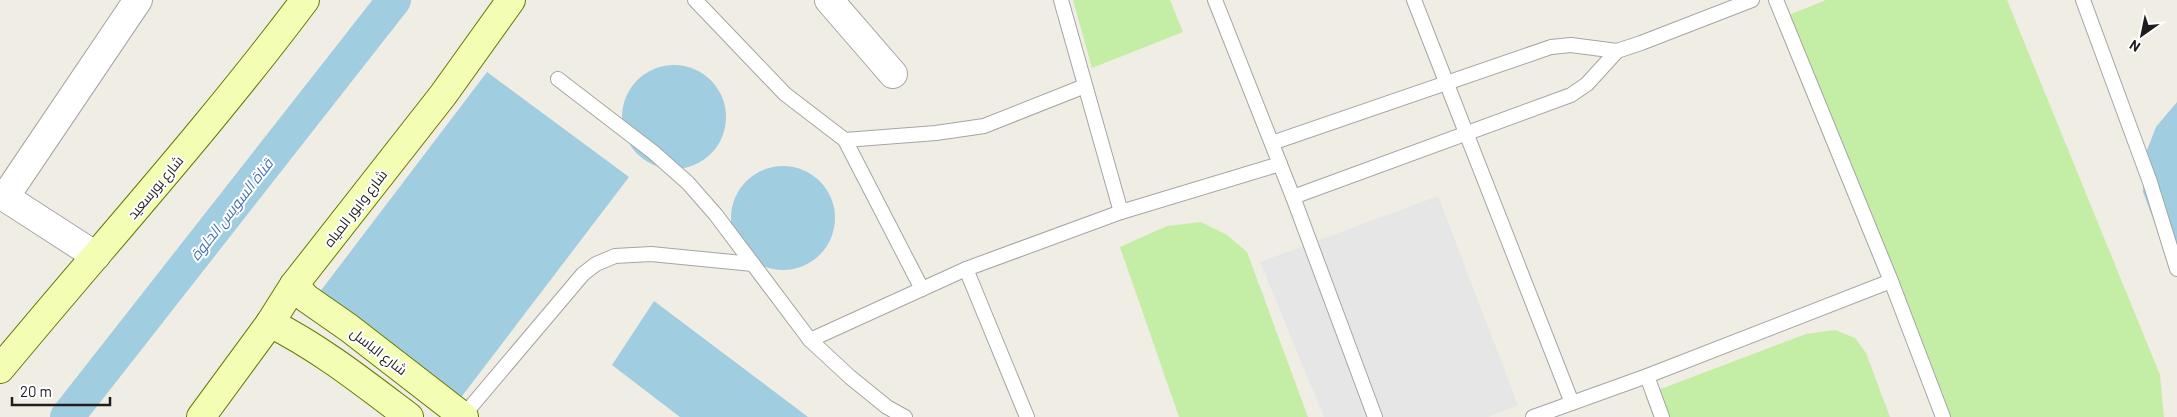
<svg xmlns="http://www.w3.org/2000/svg" width="2177" height="417" font-family="Barlow,Cairo,sans-serif">
<rect width="100%" height="100%" fill="#f0ede4"/>
<g fill="#c4eda6">
<path d="M 1073,0 L 1170,0 L 1183,32 L 1092,68 Z"/>
<path d="M 1826,0 L 2007,0 L 2160,375 L 2164,417 L 1938,417 L 1782,35 L 1789,15 Z"/>
<path d="M 1201,222 L 1227,235 L 1247,252 L 1308,417 L 1179,417 L 1120,247 L 1167,226 Z"/>
<path d="M 1835,330 L 1855,338 L 1866,353 L 1890,417 L 1653,417 L 1645,395 L 1806,334 Z"/>
</g>
<path fill="#e6e6e6" d="M 1438,196 L 1518,405 L 1488,417 L 1324,417 L 1260,262 Z"/>
<g fill="#a1cde0">
<circle cx="674" cy="117" r="52"/>
<path d="M 487,72 L 629,177 L 456,404 L 316,297 Z"/>
<path d="M 2177,102 L 2177,250 L 2155,224 L 2143,192 L 2144,158 L 2156,127 Z"/>
<circle cx="783" cy="218" r="52"/>
<path d="M 654,301 L 808,417 L 680,417 L 612,365 Z"/>
</g>
<g fill="none" stroke-linecap="round" stroke-linejoin="round">
<path stroke="#a1cde0" stroke-width="34" d="M 67,417 L 394,0"/>
<g stroke="#a5a5a5" stroke-width="16">
<g id="service">
<path d="M 695,0 L 785,94 L 845,140 L 922,289"/>
<path d="M 1061,0 L 1121,212"/>
<path d="M 1215,0 L 1293,197 L 1375,417"/>
<path d="M 1414,0 L 1572,403"/>
<path d="M 1776,0 L 1891,281 L 1943,417"/>
<path d="M 2083,0 L 2150,182 L 2177,269"/>
<path d="M 558,79 L 653,152 L 688,183 L 716,215 L 810,340 L 850,377 L 887,407 L 905,417"/>
<path d="M 845,140 L 936,133 L 984,126 L 1085,86"/>
<path d="M 1272,143 L 1551,47 L 1571,45 L 1617,51 L 1641,43 L 1752,0"/>
<path d="M 1293,197 L 1571,95 L 1587,84 L 1617,51"/>
<path d="M 966,269 L 1027,417"/>
<path d="M 810,340 L 966,269 L 1121,212 L 1280,164"/>
<path d="M 1647,376 L 1662,417"/>
<path d="M 463,416 L 583,274 L 596,264 L 615,256 L 651,254 L 753,264"/>
<path d="M 1533,417 L 1647,376 L 1891,281"/>
</g>
</g>
<g stroke="#a5a5a5" stroke-width="30">
<g id="minor">
<path d="M 829,0 L 893,74"/>
<path d="M 0,194 L 96,256"/>
<path d="M 5,197 L 138,0"/>
</g>
</g>
<g stroke="#647b00" stroke-width="30">
<g id="secondary">
<path d="M 294,285 L 306,298 L 349,328 L 464,417"/>
<path d="M 270,323 C 320,348 364,383 409,417"/>
<path d="M 0,369 C 102,246 209,128 305,0"/>
<path d="M 201,417 L 270,323 L 294,285 L 443,95 L 511,0"/>
</g>
</g>
<use href="#service" stroke="#fff" stroke-width="14"/>
<use href="#minor" stroke="#fff" stroke-width="28"/>
<use href="#secondary" stroke="#f4fdb4" stroke-width="28"/>
</g>
<g text-anchor="middle" dominant-baseline="central" stroke-width="4" stroke-linejoin="round" paint-order="stroke">
<g font-size="14" fill="#1e1e1e" stroke="#fff">
<text transform="translate(155 187) rotate(-50)">شارع بورسعيد</text>
<text transform="translate(355 208) rotate(-52)">شارع وابور المياه</text>
<text transform="translate(379 351) rotate(38)">شارع الباسل</text>
</g>
<g font-size="15" font-style="italic" fill="#4574b4" stroke="#fff">
<text transform="translate(231 209) rotate(-52)">قناة السويس الحلوة</text>
</g>
</g>
<g transform="translate(2142 35) rotate(213)" stroke="#ffffff" stroke-width="4" paint-order="stroke">
<path d="M0-4L9 19L0 12L-9 19Z" fill="#1e1e1e"/>
<text y="-8" font-size="14" font-weight="bold" text-anchor="middle" fill="#1e1e1e">N</text>
</g>
<path d="M12 397v8h98v-8" fill="none" stroke="#1e1e1e" stroke-width="2.5"/>
<text x="20" y="397" font-size="15" fill="#1e1e1e" stroke="#ffffff" stroke-width="4" paint-order="stroke">20 m</text>
</svg>
